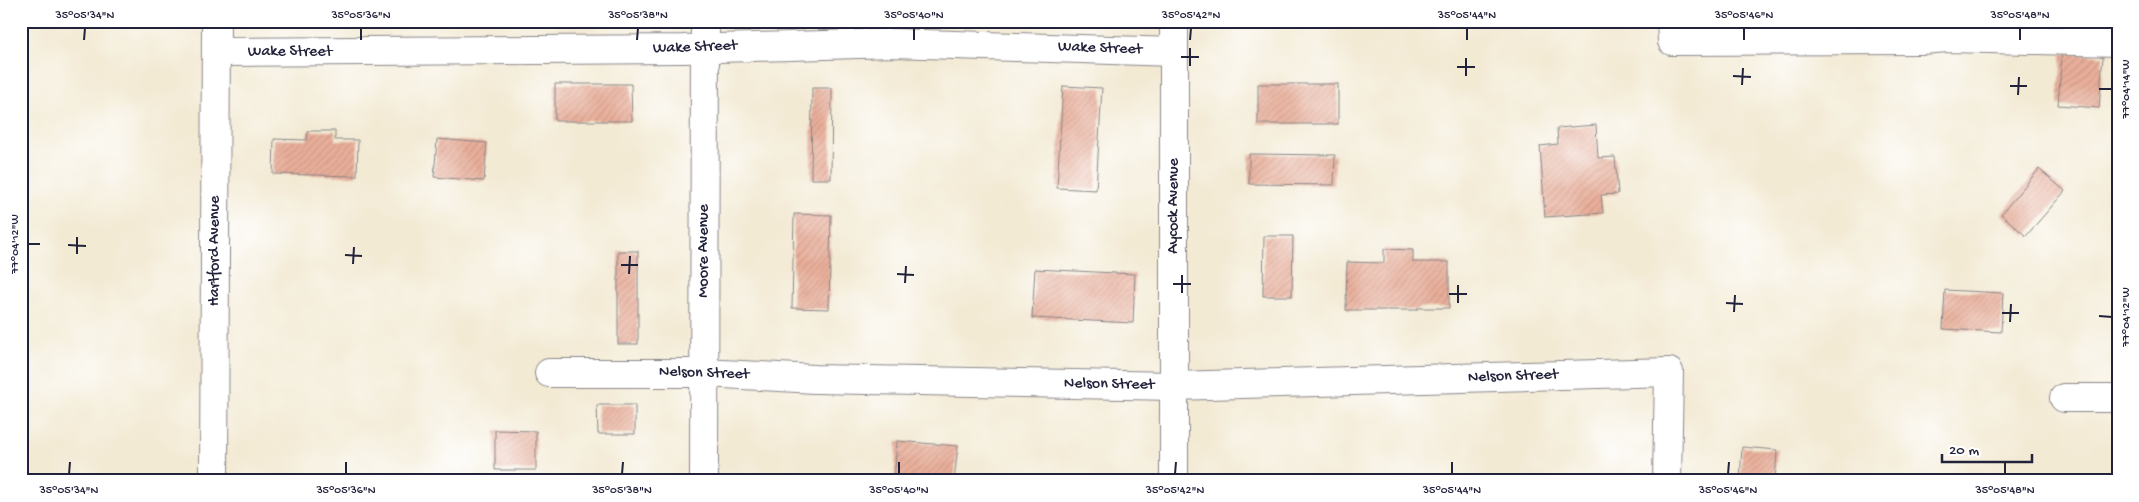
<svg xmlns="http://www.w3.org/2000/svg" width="2139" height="502" font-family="'Gochi Hand',sans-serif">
<defs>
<pattern id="building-hatch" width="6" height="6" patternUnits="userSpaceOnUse" patternTransform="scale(1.25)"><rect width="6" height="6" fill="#e9af9a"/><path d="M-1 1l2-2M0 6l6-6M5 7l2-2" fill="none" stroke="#c89686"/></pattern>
</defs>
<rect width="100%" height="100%" fill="#fff"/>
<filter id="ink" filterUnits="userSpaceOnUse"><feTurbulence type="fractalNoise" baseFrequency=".02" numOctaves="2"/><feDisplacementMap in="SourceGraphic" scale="10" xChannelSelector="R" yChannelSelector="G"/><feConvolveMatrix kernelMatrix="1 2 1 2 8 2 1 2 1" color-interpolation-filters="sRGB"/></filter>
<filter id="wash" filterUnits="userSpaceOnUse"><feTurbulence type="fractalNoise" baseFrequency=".0096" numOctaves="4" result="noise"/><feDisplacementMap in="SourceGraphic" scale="20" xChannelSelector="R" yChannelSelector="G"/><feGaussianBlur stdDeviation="1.12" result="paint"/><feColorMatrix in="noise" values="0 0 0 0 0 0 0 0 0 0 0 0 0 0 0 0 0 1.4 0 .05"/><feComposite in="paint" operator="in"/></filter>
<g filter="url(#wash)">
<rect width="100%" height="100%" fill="#f3ead4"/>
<g id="blocks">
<g fill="url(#building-hatch)">
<path d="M 2062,53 L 2103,56 L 2099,108 L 2058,105 Z"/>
<path d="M 555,84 L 631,84 L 632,121 L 555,121 Z"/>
<rect x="1258" y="84" width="80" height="40"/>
<path d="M 1063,86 L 1102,88 L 1096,190 L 1057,188 Z"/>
<path d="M 812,88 L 832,88 L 831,179 L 811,179 Z"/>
<path d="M 1596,125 L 1598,158 L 1615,157 L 1618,194 L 1601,195 L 1603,213 L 1545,217 L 1540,146 L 1558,144 L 1557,128 Z"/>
<path d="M 308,131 L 335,131 L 335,140 L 358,140 L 357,176 L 273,174 L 274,139 L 307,140 Z"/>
<path d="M 437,139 L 487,143 L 484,181 L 434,177 Z"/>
<path d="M 1249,154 L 1335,155 L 1334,185 L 1249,184 Z"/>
<path d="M 2039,169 L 2065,191 L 2026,236 L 2001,214 Z"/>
<path d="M 794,214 L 831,215 L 829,309 L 792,308 Z"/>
<path d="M 1264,236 L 1293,236 L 1292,296 L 1263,296 Z"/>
<path d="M 1384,249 L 1413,250 L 1413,262 L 1449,262 L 1449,308 L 1417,308 L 1417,310 L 1346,310 L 1347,262 L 1384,263 Z"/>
<rect x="618" y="251" width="20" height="93"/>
<path d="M 1035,269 L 1135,274 L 1133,323 L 1032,318 Z"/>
<path d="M 1945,290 L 2003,293 L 2001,332 L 1943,329 Z"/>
<path d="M 597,405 L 635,405 L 635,434 L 598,434 Z"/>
<path d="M 495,430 L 536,431 L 536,470 L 495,470 Z"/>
<path d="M 897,441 L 958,446 L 954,481 L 894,481 Z"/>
<path d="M 1742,447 L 1777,450 L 1775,481 L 1740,481 Z"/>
</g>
</g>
</g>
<g filter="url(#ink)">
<use href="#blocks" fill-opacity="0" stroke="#8a8688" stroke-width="1"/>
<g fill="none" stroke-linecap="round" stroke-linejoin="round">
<g stroke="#8a8688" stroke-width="30">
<g id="minor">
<path d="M 1671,21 L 1672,41 L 1921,40 L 1948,38 L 2118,42"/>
<path d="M 216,52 L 683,49 L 893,43 L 1174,52"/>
<path d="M 549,373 L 704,373 L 815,379 L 1174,386 L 1669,372 L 1667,481"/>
<path d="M 2064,398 L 2118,398"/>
<path d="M 214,481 L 216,21"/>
<path d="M 704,481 L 705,21"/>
<path d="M 1174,481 L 1174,21"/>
</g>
</g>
<use href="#minor" stroke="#fff" stroke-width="28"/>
</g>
</g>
<path fill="none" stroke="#22223b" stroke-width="2" d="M 84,40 L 85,28M 361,40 L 361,28M 637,40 L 638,28M 914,40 L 914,28M 1190,40 L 1191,28M 1467,40 L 1467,28M 1744,40 L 1744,28M 2020,40 L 2020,28M 1181,57 L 1199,57M 1190,66 L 1190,48M 1457,67 L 1475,67M 1466,76 L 1466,58M 1733,76 L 1751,77M 1742,85 L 1743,68M 2010,86 L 2027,86M 2099,89 L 2112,89M 2018,95 L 2019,77M 28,244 L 40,244M 68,245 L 86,246M 77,254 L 77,237M 345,255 L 362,256M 353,264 L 354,247M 621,265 L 638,265M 629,274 L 630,256M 897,274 L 914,275M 905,283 L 906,266M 1173,284 L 1191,284M 1182,293 L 1182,275M 1449,294 L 1467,294M 1458,303 L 1458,285M 1726,303 L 1743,304M 1734,312 L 1735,295M 2002,313 L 2019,313M 2099,316 L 2112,317M 2010,322 L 2011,304M 69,474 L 70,462M 346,474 L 346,462M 622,474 L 623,462M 899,474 L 899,462M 1175,474 L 1176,462M 1452,474 L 1452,462M 1728,474 L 1729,462M 2005,474 L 2005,462"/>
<g text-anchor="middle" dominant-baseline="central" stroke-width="5" stroke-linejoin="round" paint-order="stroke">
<g font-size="16" fill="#22223b" stroke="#fff">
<text transform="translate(695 48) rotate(-2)">Wake Street</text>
<text transform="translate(1100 49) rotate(2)">Wake Street</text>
<text x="290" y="52">Wake Street</text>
<text transform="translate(1174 206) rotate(-90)">Aycock Avenue</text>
<text transform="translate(215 251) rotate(-90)">Hartford Avenue</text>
<text transform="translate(704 251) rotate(-90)">Moore Avenue</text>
<text transform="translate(704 374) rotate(2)">Nelson Street</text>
<text transform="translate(1513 377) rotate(-2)">Nelson Street</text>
<text transform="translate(1109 385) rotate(1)">Nelson Street</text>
</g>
</g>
<rect width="2139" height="502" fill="none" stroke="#fff" stroke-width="55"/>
<path d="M1942 454v8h90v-8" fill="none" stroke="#22223b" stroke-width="2.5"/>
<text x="1949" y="454" font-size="15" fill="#22223b" stroke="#ffffff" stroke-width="4" paint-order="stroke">20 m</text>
<rect x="28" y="28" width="2084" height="446" fill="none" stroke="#22223b" stroke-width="2"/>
<g font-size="12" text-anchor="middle" fill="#22223b">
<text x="85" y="18">35°05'34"N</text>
<text x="361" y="18">35°05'36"N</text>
<text x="638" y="18">35°05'38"N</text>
<text x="914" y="18">35°05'40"N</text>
<text x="1191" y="18">35°05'42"N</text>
<text x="1467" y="18">35°05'44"N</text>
<text x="1744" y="18">35°05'46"N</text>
<text x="2020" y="18">35°05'48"N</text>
<text transform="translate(2125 89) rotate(-90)" y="4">77°04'14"W</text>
<text transform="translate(14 244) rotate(-90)" y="4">77°04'12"W</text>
<text transform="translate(2125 317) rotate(-90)" y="4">77°04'12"W</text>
<text x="69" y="493">35°05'34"N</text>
<text x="346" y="493">35°05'36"N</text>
<text x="622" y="493">35°05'38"N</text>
<text x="899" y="493">35°05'40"N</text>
<text x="1175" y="493">35°05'42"N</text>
<text x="1452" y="493">35°05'44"N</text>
<text x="1728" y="493">35°05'46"N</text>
<text x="2005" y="493">35°05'48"N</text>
</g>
</svg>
